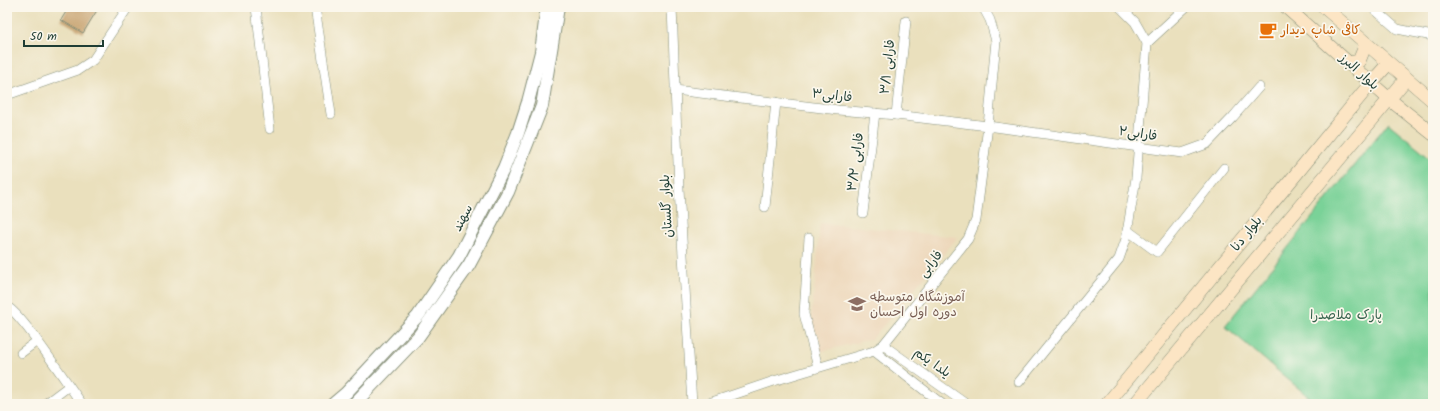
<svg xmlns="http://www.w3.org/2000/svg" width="1440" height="411" font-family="Kalam,'Playpen Sans Arabic',sans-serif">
<rect width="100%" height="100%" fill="#fbf7ec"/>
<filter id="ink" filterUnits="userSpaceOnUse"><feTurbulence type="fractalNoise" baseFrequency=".025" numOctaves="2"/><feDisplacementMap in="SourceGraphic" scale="8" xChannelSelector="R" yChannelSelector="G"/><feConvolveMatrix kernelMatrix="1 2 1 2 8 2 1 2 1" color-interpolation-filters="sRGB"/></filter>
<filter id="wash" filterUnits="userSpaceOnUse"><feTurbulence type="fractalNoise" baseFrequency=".012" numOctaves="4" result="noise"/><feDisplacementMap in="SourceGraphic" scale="16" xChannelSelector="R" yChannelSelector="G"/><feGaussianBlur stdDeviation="0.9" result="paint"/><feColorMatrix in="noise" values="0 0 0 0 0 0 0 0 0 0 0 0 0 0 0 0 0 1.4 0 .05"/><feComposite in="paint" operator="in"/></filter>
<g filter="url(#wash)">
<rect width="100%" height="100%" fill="#eae0bd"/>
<path fill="#edd7ba" d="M 820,223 L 958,237 L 872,339 L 819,352 L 810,326 L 815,282 Z"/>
<path fill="#7ad298" stroke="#4c8866" d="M 1388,123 L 1433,160 L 1433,404 L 1317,404 L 1225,326 Z"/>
<g id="blocks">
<path fill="#c7a370" d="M 69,7 L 99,7 L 83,33 L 61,20 Z"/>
</g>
</g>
<g filter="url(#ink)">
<use href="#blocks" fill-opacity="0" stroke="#848e78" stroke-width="1"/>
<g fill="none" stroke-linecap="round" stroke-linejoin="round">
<g stroke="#848e78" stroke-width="10">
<g id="minor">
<path d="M 256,7 L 270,129"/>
<path d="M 315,7 L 331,114"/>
<path d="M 672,7 L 679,189 L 692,404"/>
<path d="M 1372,7 L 1397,29 L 1433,36"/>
<path d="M 1147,43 L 1186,7"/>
<path d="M 675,90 L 838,110 L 896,115 L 988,126 L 1182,153 L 1207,144 L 1233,117 L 1259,87"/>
<path d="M 7,95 L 78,70 L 93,60 L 128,7"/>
<path d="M 896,115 L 906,21"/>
<path d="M 765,207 L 776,102"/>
<path d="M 863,213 L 875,113"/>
<path d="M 1127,230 L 1157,252 L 1224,168"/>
<path d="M 809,238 L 804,314 L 818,367"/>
<path d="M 7,307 C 20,311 70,388 82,404"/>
<path d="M 883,345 L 966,404"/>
<path d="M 874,351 L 942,404"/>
<path d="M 21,353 L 37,341"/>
<path d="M 1019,382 L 1119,259 L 1126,239 L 1136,178 L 1147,43 L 1135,22 L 1120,7"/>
<path d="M 45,404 L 69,386"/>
<path d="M 706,404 L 777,380 L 874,351 L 883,345 L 968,239 L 976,220 L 988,126 L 996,41 L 990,20 L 983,7"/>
</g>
</g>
<g stroke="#848e78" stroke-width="14">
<g id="tertiary">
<path d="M 333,404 L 346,393 L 418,316 L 459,256 L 504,168 L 518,133 L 528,102 L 541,52 L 547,7"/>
<path d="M 354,404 L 418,337 L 469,265 L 508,192 L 542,106 L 558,7"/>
</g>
</g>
<g stroke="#848e78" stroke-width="14">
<g id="secondary">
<path d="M 1286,7 L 1389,99 L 1433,134"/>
<path d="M 1324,7 L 1433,101"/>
<path d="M 1349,63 L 1359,61 L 1366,44"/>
<path d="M 1107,404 L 1371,83 L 1388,64"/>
<path d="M 1135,404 L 1406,79"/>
</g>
</g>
<use href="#minor" stroke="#fff" stroke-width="9"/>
<use href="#tertiary" stroke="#fff" stroke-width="12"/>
<use href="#secondary" stroke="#fce5c4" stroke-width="13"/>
</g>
</g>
<defs>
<g id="cafe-bare" transform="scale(1.38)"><path d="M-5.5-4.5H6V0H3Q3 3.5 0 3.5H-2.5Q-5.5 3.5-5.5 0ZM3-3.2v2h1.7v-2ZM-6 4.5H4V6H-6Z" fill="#e8710a" stroke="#fbf7ec" stroke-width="2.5" paint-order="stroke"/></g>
<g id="school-bare" transform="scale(1.38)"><path d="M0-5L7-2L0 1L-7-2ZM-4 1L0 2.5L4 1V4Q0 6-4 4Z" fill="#8d6e63" stroke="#fbf7ec" stroke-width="2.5" paint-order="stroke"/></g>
</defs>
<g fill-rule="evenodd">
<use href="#cafe-bare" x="1268" y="30"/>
<use href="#school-bare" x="857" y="304"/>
</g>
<g text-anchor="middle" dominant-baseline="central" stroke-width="3.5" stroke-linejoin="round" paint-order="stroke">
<g font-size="13" fill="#c56008" stroke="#fbf7ec" text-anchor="start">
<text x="1281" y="30">کافی شاپ دیدار</text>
</g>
<g font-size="13" fill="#1f3d34" stroke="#fbf7ec">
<text transform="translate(888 67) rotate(-84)">فارابی ۳/۱</text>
<text transform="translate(1359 72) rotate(42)">بلوار البرز</text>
<text transform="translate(832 96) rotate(6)">فارابی۳</text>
<text transform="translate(1138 134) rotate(8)">فارابی۲</text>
<text transform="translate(856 162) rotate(-83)">فارابی ۳/۲</text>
<text transform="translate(667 206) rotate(-93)">بلوار گلستان</text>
<text transform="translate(463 218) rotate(-63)">سهند</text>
<text transform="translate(1247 234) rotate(-51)">بلوار دنا</text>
<text transform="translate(931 264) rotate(-52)">فارابی</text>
<text transform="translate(932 363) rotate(35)">یلدا یکم</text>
</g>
<g font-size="13" fill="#785e54" stroke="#fbf7ec" text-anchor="start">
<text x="870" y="297">آموزشگاه متوسطه<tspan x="870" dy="15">دوره اول احسان</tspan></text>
</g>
<g font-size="13" fill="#36624d" stroke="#fbf7ec">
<text x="1346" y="315">پارک ملاصدرا</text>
</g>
</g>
<rect width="1440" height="411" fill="none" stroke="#fbf7ec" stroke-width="24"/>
<path d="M24 40v6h79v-6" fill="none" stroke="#1f3d34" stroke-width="2"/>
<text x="30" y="40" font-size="12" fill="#1f3d34" stroke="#fbf7ec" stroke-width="3" paint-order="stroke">50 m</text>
</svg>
